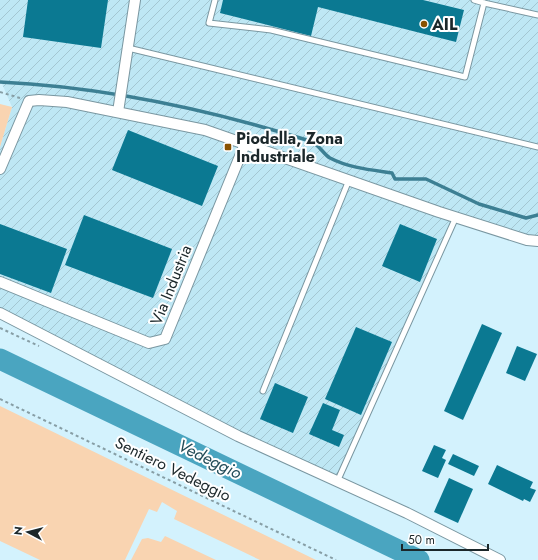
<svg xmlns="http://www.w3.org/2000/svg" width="538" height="560" font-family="Jost,sans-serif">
<defs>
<pattern id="industrial-furrows" width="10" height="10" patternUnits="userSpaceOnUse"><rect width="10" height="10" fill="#bee7f4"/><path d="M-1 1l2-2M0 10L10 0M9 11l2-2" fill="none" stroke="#a3c6d1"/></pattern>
</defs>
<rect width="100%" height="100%" fill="#d3f2fd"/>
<path fill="url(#industrial-furrows)" d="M 0,0 L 538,0 L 538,241 L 456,217 L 337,482 L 0,315 L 0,147 L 12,107 L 0,79 Z"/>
<g fill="#f9d4b1">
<path d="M 0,104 L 12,107 L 0,147 Z"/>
<path d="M 0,406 L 316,560 L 260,560 L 174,519 L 177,511 L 162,502 L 157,512 L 149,509 L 125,560 L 40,560 L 0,541 Z"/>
<path d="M 165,536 L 216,560 L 131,560 L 142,539 L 148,538 L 161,542 Z"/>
</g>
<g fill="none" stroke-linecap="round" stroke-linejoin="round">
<path stroke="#3c7f93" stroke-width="3.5" d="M 0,82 C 104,87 211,110 310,141 C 318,143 323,154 330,158 C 349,168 372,170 392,173 L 395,179 L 426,179 L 479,204 L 526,218 L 538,215"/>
<path stroke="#4aa5c0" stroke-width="21" d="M 0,359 L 419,560"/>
</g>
<g fill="#0b7992">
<path d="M 28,0 L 108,0 L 101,48 L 23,37 Z"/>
<path d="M 223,0 L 423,0 L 464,10 L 456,42 L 318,7 L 311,36 L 220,13 Z"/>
<path d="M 128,130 L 218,166 L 202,206 L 112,170 Z"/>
<path d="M 84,215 L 172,249 L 153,298 L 65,265 Z"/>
<path d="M 0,224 L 67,249 L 51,293 L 0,274 Z"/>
<path d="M 400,224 L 437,239 L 420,282 L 382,266 Z"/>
<path d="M 482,324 L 502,333 L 463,420 L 444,411 Z"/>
<path d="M 356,327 L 392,342 L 361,415 L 325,399 Z"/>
<path d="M 517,346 L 537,354 L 525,381 L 506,373 Z"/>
<path d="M 275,383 L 308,397 L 293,433 L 260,419 Z"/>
<path d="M 323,403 L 340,410 L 332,430 L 344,435 L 339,447 L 309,434 Z"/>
<path d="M 434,445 L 446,450 L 442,458 L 446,460 L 438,478 L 422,471 Z"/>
<path d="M 453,454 L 479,466 L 474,476 L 448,464 Z"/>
<path d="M 497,465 L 533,482 L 530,488 L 536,490 L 530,502 L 524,499 L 523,501 L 488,484 Z"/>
<path d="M 449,478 L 473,489 L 458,523 L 434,512 Z"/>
</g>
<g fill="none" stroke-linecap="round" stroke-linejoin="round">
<g stroke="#7a97a1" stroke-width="7">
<g id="lane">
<path d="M 215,0 L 209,23 L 271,30 L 465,77 L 484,3 L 474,0"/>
<path d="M 484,3 L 538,15"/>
<path d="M 128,48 L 538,147"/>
<path d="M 263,391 L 349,180"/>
<path d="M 337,482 L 456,217"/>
</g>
</g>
<g stroke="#7a97a1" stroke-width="12">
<g id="street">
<path d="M 118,112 L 135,0"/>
<path d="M 0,169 L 29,101 L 39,100 L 67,102 L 205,130 L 439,212 L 527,240 L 538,241"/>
<path d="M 0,282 L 149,343 L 165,339 L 245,144"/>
<path d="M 0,313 L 238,436 L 407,513 L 500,560"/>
</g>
</g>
<g stroke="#879ea5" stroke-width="2" stroke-dasharray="3 3" stroke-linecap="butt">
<path d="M 0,92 L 20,98"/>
<path d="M 0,328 L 39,346"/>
<path d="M 0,399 L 336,560"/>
</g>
<use href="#lane" stroke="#fff" stroke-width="5"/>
<use href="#street" stroke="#fff" stroke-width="10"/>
</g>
<g fill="#895202" stroke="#fff" stroke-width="1.5">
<circle cx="424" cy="24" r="4"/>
<rect x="224" y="143" width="8" height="8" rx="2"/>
</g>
<g text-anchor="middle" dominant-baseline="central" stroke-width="4" stroke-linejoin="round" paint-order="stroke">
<g font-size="16" font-weight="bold" fill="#1b272a" stroke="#fff" text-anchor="start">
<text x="432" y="24">AIL</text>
<text x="236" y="138">Piodella, Zona<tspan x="236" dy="18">Industriale</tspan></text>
</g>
<g font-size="16" fill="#1b272a" stroke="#fff">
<text transform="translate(171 285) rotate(-68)">Via Industria</text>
<text transform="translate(173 469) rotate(26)">Sentiero Vedeggio</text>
</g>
<g font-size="17" font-style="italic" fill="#234c58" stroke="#fff">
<text transform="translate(210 459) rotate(26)">Vedeggio</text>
</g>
</g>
<g transform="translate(28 532) rotate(277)" stroke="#ffffff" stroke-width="3" paint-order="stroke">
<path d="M0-3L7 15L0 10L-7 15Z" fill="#1b272a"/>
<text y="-6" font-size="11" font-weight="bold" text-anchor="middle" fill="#1b272a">N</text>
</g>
<path d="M402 544v6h86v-6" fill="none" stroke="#1b272a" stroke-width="2"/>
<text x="408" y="544" font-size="12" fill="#1b272a" stroke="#ffffff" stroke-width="3" paint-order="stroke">50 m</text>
</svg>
